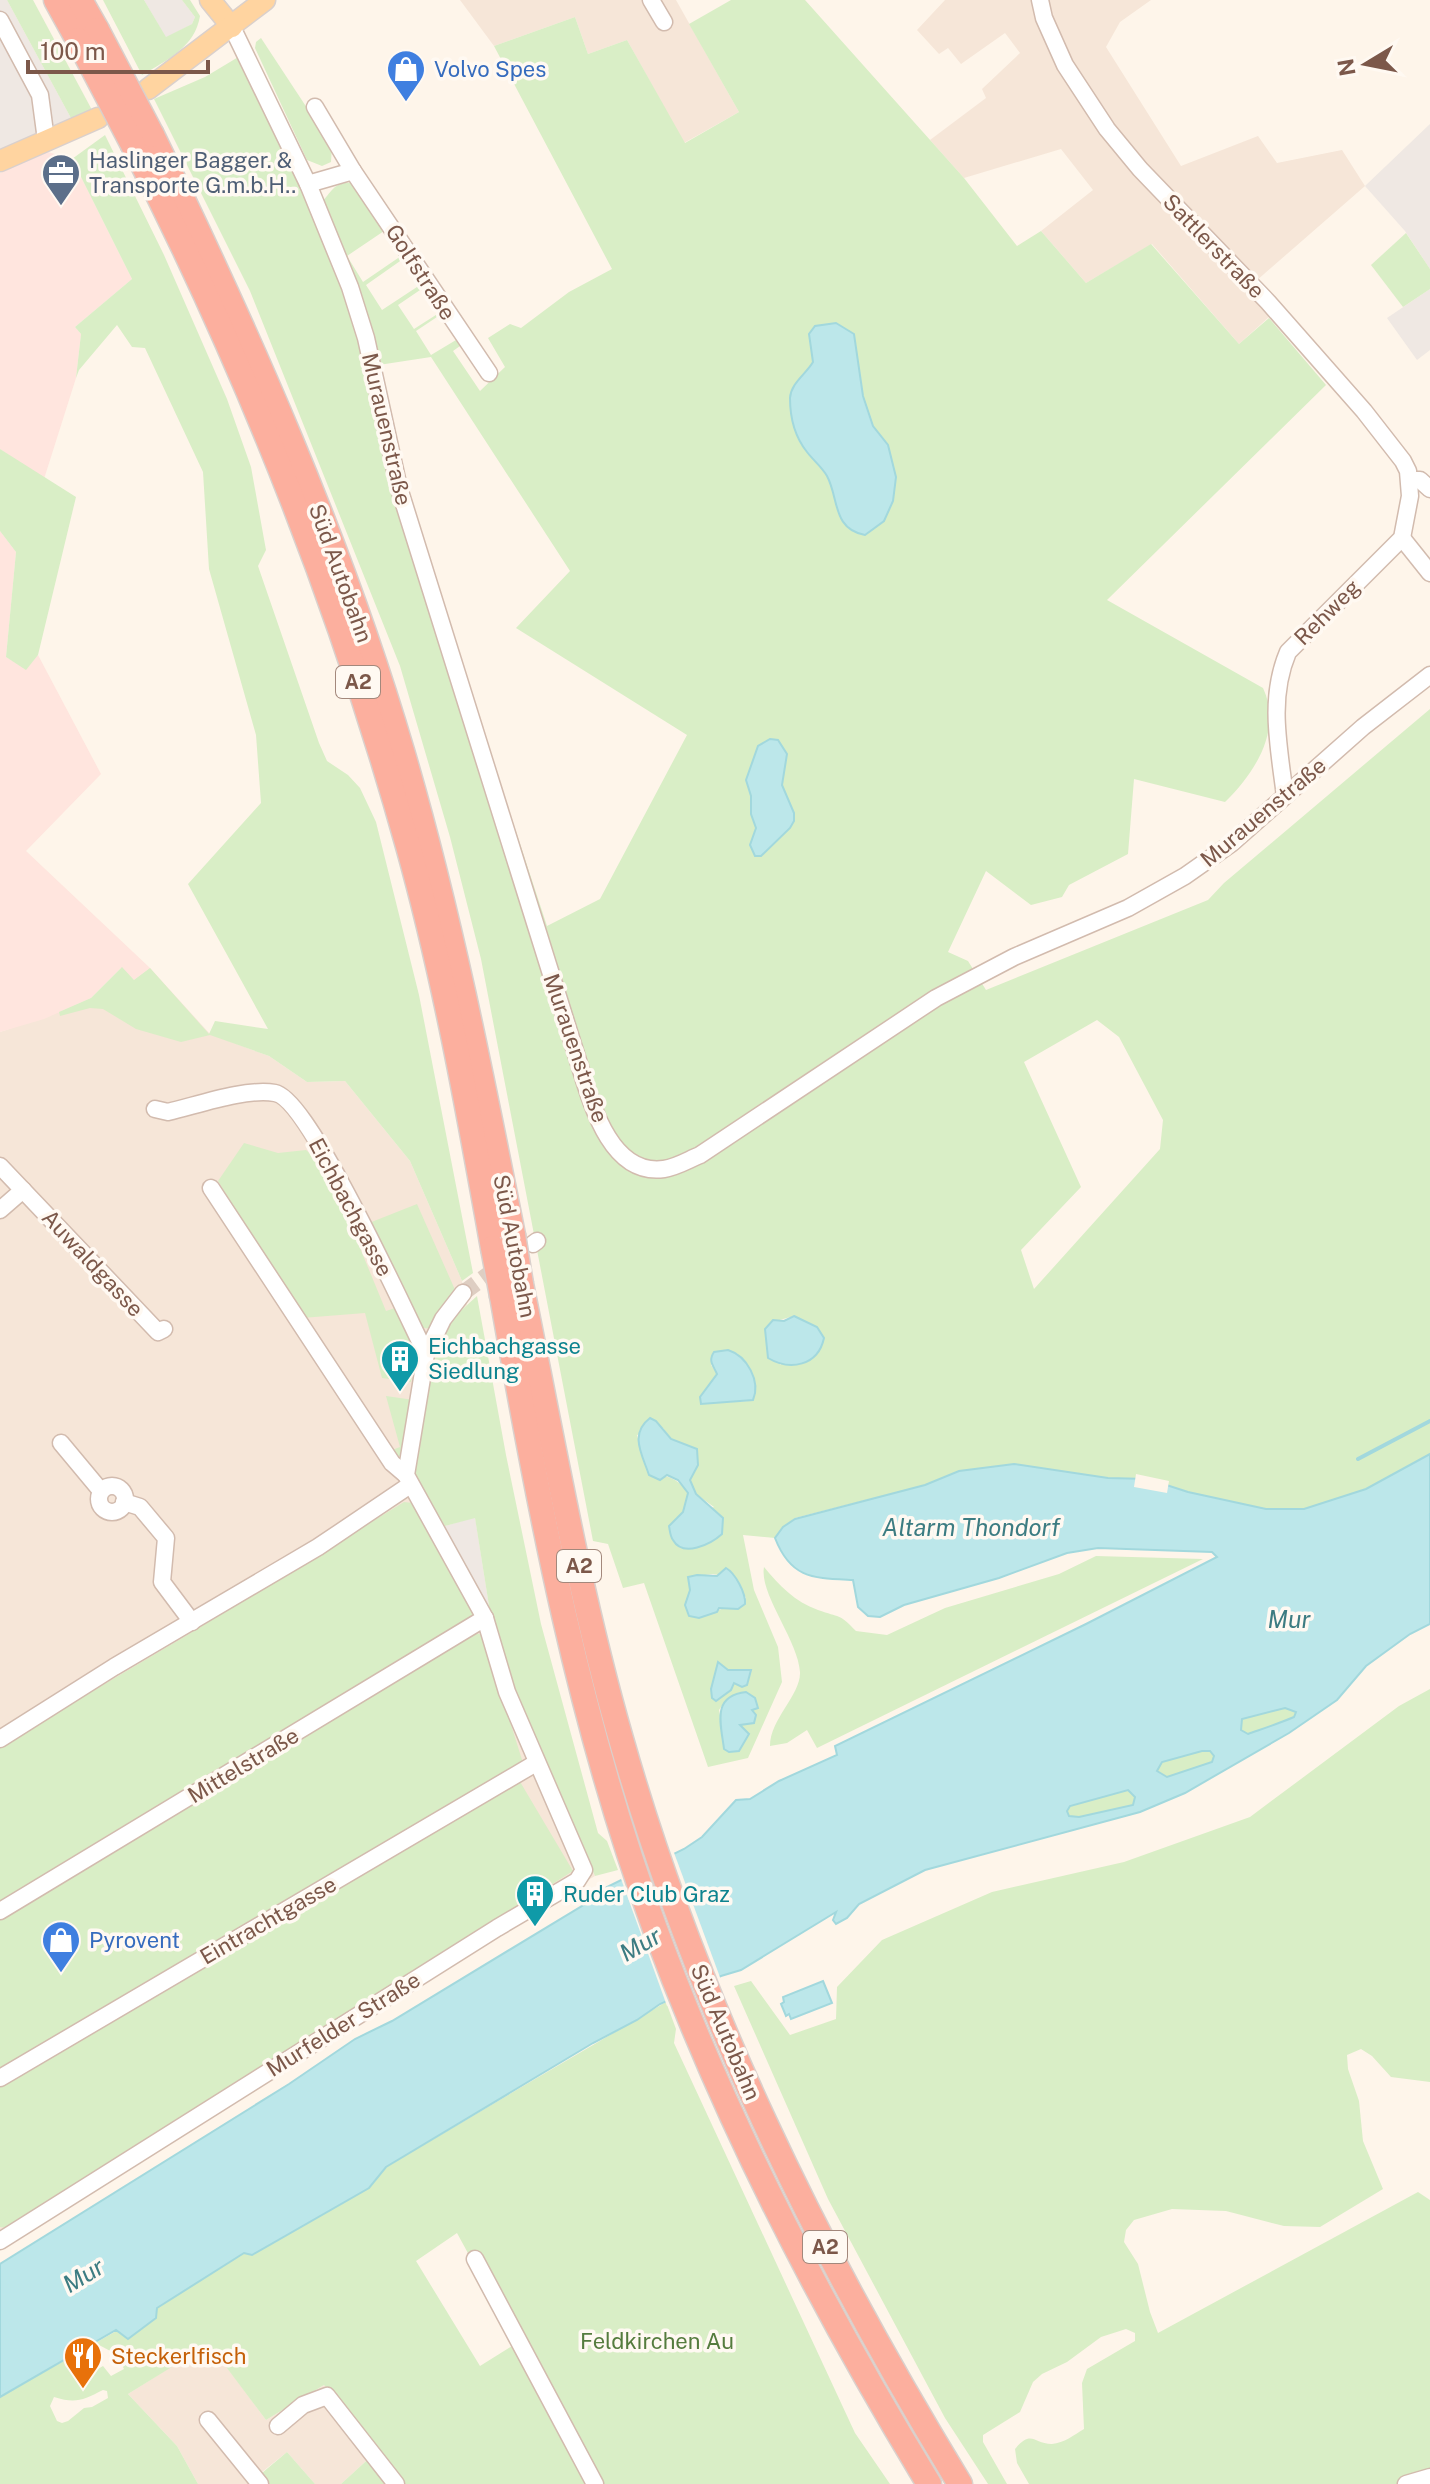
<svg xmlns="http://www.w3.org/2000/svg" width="1430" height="2484" font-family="'Public Sans',sans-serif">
<rect width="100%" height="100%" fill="#fef5ea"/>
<g fill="#f6e6d8">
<path d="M 460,0 L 676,0 L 739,112 L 684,143 L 627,40 L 588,54 L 575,17 L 494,46 Z"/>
<path d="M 945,0 L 1151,0 L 1120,22 L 1106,47 L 1181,166 L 1258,136 L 1277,163 L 1342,150 L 1365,186 L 1256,281 L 1280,307 L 1239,344 L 1152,244 L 1086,283 L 1041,231 L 1093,190 L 1061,149 L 964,178 L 930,140 L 986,98 L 982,89 L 1020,53 L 1005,33 L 961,64 L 948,48 L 939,54 L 917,30 Z"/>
<path d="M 150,968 L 210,1034 L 269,1056 L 307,1082 L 345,1081 L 410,1161 L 462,1281 L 467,1305 L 445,1325 L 420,1486 L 445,1526 L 444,1531 L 595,1876 L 267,2070 L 0,2232 L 0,1032 L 59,1012 L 134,980 Z"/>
<path d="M 209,2343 L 266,2420 L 324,2385 L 377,2451 L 341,2484 L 315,2484 L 287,2452 L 262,2472 L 269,2484 L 198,2484 L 177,2446 L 128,2394 Z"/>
</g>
<g fill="#ffe5de">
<path d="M 48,152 L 72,159 L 132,279 L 75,327 L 81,334 L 76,378 L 44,479 L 0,449 L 0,173 Z"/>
<path d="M 0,531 L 16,552 L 6,657 L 26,669 L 38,655 L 101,774 L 26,851 L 150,968 L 134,980 L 121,968 L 91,998 L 44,1019 L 0,1032 Z"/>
</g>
<g fill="#efe8e3">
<path d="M 0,0 L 7,0 L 72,120 L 0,152 Z"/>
<path d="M 144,0 L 182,0 L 195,17 L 192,24 L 166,38 Z"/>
<path d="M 1430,124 L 1430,269 L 1405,231 L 1365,186 Z"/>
<path d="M 1430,289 L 1430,350 L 1417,360 L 1387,318 Z"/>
<path d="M 475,1517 L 490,1612 L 444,1531 L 445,1526 Z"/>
</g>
<g fill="#d9eec6" fill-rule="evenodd">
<path d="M 7,0 L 33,0 L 92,110 L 72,120 Z"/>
<path d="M 103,0 L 144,0 L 166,37 L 192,24 L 195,17 L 182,0 L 190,0 L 200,16 C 195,47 167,60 142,75 Z"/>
<path d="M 731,0 L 805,0 L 964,178 L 1017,246 L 1041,231 L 1086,283 L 1151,244 L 1239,344 L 1269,318 L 1326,385 L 1107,600 L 1263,688 C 1283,730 1254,774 1225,802 L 1134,779 L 1128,854 L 1069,885 L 1062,897 L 1031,905 L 986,871 L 948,952 L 968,961 L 986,990 L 1208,900 L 1224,883 L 1430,709 L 1430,1454 L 1366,1489 L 1304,1509 L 1266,1509 L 1187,1492 L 1148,1479 L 1108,1478 L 1014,1464 L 959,1471 L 925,1485 L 795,1518 L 783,1527 L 775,1538 L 743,1535 L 754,1590 L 778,1647 L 782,1682 L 748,1758 L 708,1767 L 644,1583 L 623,1588 L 608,1544 L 593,1541 L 481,959 L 450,837 L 400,666 L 250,291 L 154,99 L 205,77 L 245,53 L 318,206 C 336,188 331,181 361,183 L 467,341 L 453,351 L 480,391 L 505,367 L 488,338 L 510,324 L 521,328 L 569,292 L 612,269 L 494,46 L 575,17 L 588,54 L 627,40 L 685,143 L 739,112 L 689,24 ZM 384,231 L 401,256 L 363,282 L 347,256 ZM 403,259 L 420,285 L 382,310 L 366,285 ZM 423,288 L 439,313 L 414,329 L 398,305 ZM 440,315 L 456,340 L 431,355 L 416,331 ZM 431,357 L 570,571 L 516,628 L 687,735 L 600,899 L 547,926 L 387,439 L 372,366 ZM 1097,1020 L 1119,1037 L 1163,1120 L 1160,1149 L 1034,1289 L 1021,1250 L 1081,1187 L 1024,1062 ZM 794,1316 L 817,1327 L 780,1365 L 776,1321 ZM 728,1350 L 738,1354 L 749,1401 L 701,1404 L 706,1388 L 715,1381 L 717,1374 L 711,1365 ZM 663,1428 L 671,1439 L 697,1449 L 698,1465 L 690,1480 L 696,1494 L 714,1507 L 669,1526 L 683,1513 L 688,1493 C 677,1478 669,1475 649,1475 L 637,1435 ZM 713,1574 L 736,1578 L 746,1598 C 727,1605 709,1619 690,1616 L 685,1605 L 690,1590 L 688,1577 ZM 746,1692 L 751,1710 L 739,1725 L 749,1734 L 722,1727 L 719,1710 C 726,1699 733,1694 746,1692 Z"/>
<path d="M 261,38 L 332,146 L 331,162 L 322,166 L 307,160 L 255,48 L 256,42 Z"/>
<path d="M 105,135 L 164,255 L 227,399 L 251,467 L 266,550 L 258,566 L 319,743 L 327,761 L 348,775 L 360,788 L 376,822 L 419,995 L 473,1273 L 462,1281 L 410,1161 L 345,1081 L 307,1082 L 269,1056 L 210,1035 L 181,1042 L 136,1029 L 103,1009 L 90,1008 L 60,1016 L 59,1012 L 91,998 L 122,967 L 134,980 L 150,968 L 209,1034 L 215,1021 L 268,1029 L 188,884 L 261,803 L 256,735 L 209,569 L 203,472 L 145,348 L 132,347 L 117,325 L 79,370 L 76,378 L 81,334 L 75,327 L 132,279 L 72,159 Z"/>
<path d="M 1406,233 L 1430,269 L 1430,289 L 1403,307 L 1371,265 Z"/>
<path d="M 0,449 L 76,497 L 38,655 L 26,670 L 6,657 L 16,552 L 0,531 Z"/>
<path d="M 244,1143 L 278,1153 L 306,1150 L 327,1168 L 386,1311 L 398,1307 C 410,1335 417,1351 411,1382 L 382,1378 L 365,1313 L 302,1318 L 218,1181 Z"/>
<path d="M 417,1204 L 456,1292 L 432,1328 C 423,1330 420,1325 414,1320 L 369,1223 Z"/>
<path d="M 477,1296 L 506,1455 L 541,1624 L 598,1833 L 607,1841 L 618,1870 L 595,1876 L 510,1686 L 490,1612 L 475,1518 L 445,1526 L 420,1486 L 413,1468 L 434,1349 L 445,1325 Z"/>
<path d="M 386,1396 L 414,1400 L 403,1456 L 398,1456 L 392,1450 L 400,1447 Z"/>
<path d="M 404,1502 L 413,1503 L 477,1618 L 0,1906 L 0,1746 L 194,1631 Z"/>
<path d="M 1096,1556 L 1203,1559 L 817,1748 L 807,1730 L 787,1743 L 770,1746 C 770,1719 801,1695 800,1672 C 798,1640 759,1594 764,1567 C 779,1585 795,1602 818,1610 C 840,1618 839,1613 856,1631 L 887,1635 L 945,1608 L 1059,1574 Z"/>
<path d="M 475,1633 L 483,1635 L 523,1763 L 262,1919 L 256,1918 L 248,1922 L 247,1928 L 0,2074 L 0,1919 Z"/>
<path d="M 1430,1689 L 1430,2082 L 1391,2077 L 1372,2056 L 1361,2049 L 1347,2055 L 1348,2069 L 1359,2101 L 1363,2141 L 1383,2189 L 1320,2227 L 1284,2226 L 1226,2211 L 1172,2209 L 1134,2220 L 1126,2230 L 1124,2242 L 1138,2264 L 1150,2312 L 1158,2333 L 1418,2192 L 1430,2200 L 1430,2484 L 1029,2484 L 1017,2463 L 1015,2449 C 1032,2429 1033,2444 1052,2444 C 1064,2443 1074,2435 1084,2429 L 1082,2383 L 1087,2369 L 1135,2341 L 1135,2333 L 1126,2329 L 1101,2337 L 1067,2362 L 1042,2374 L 1033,2382 L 1020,2412 L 983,2435 L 983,2442 L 1007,2484 L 988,2484 L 945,2418 L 828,2199 L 734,1986 L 751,1981 L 790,2035 L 836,2019 L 837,1987 L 882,1940 L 992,1892 L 1124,1862 L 1250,1817 L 1399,1706 Z"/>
<path d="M 1285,1708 L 1296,1711 L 1294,1717 C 1280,1723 1262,1729 1247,1734 L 1241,1730 L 1242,1719 Z"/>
<path d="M 1202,1751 L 1210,1751 L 1214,1757 L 1212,1762 L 1166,1777 L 1157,1771 L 1162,1762 Z"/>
<path d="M 519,1780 L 573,1871 C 384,1990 197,2111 7,2228 L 0,2227 L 0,2086 L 385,1862 Z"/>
<path d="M 1128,1790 L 1135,1797 L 1133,1805 L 1079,1817 L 1069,1816 L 1067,1811 L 1070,1806 Z"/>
<path d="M 666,2002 L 676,2029 L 674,2043 L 855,2433 L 890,2484 L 341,2484 L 377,2451 L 324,2385 L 266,2420 L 209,2344 L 128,2394 L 177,2446 L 198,2484 L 0,2484 L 0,2397 L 157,2308 L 244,2253 L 252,2255 L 368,2188 L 386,2167 ZM 457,2233 L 517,2343 L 480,2366 L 416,2261 ZM 99,2345 L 116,2354 L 124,2369 L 111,2376 L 103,2366 L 86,2376 L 81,2370 L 85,2363 L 94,2360 L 85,2353 ZM 103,2390 L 107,2391 L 108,2398 L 92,2407 L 84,2408 L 68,2421 L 62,2423 L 57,2421 L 50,2406 L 54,2397 C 76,2404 83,2400 103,2390 Z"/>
<path d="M 287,2452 L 315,2484 L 269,2484 L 262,2473 Z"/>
</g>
<g fill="#bce7ea" stroke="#a2d8dd" stroke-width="2" fill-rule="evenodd">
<path d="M 836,323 L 854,334 L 863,396 L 873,426 L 888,445 L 896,477 L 893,501 L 884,521 L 865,535 C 832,529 839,498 827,476 C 822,467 813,460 807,452 C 795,437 790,417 790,398 C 791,383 806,374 813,362 L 809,334 L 815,326 Z"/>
<path d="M 770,739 L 778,740 L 787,754 L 782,785 L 794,813 L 794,821 L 790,828 L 761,856 L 755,856 L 750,845 L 756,828 L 751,814 L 751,796 L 746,780 L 758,746 Z"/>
<path d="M 794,1316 L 817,1327 L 824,1338 C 818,1366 790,1371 768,1358 L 765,1329 L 773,1320 L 784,1321 Z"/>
<path d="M 728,1350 C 747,1356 761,1381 753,1400 L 701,1404 L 700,1397 L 717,1374 C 713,1365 708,1361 714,1352 Z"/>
<path d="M 650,1418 L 656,1421 L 671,1439 L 697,1449 L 698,1465 L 690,1480 L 696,1494 L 723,1518 L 722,1534 C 711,1544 683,1558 673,1540 C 670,1536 670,1531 669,1526 L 683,1512 L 688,1493 L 678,1480 L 667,1475 L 660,1480 L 649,1475 C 642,1454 629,1434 650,1418 Z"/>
<path d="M 1430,1454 L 1430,1624 L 1410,1634 L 1366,1666 L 1337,1700 L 1289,1733 L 1185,1793 L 1140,1812 L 925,1870 L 859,1904 L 847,1918 L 836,1924 L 833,1920 L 836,1912 L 741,1970 L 721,1976 L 660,2004 L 637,2020 L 593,2043 L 386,2167 L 369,2188 L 252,2255 L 244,2253 L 157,2308 L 156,2318 L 128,2339 L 116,2330 L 0,2397 L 0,2264 L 289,2084 L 355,2039 L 392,2021 L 595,1898 L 593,1894 L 684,1849 L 702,1837 L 736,1800 L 750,1799 L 779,1781 L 837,1755 L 835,1746 L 1086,1624 L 1217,1557 L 1212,1552 L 1098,1548 L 1067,1553 L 999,1578 L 904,1605 L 880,1617 L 868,1616 L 858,1607 L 853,1580 C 813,1578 791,1579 775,1538 L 783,1527 L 795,1519 L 925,1485 L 959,1471 L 1014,1464 L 1108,1478 L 1148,1479 L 1188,1492 L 1266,1509 L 1304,1509 L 1366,1489 ZM 1285,1708 L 1296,1712 L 1294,1717 C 1280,1723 1262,1729 1248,1734 L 1241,1730 L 1242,1719 ZM 1202,1751 L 1210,1751 L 1214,1756 L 1212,1762 L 1167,1777 L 1157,1771 L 1162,1762 ZM 1128,1790 L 1135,1797 L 1133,1805 L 1079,1817 L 1069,1816 L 1067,1811 L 1070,1806 Z"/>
<path d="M 726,1568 C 735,1573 746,1593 745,1604 L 738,1609 L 719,1608 L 717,1612 L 699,1618 L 689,1616 L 685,1605 L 690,1590 L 688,1577 L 697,1575 L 717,1576 Z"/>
<path d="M 718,1662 L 728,1670 L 751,1670 L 747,1685 L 742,1687 L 734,1683 L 731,1690 L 716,1701 L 712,1698 L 711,1689 Z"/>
<path d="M 746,1692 L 755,1698 L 758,1708 L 752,1710 L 756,1715 L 754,1723 L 740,1725 L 749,1734 L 739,1751 L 729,1752 L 724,1749 C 721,1724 711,1696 746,1692 Z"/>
<path d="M 823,1981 L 832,2003 L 791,2019 L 789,2014 L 786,2016 L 781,2004 L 784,2002 L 783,1997 Z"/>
</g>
<g fill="#fef5ea">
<path d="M 1136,1474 L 1169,1481 L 1167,1493 L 1134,1487 Z"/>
<path d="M 673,1850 L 721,1980 L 667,2006 L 620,1876 Z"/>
</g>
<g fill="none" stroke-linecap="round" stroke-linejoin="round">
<path stroke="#a2d8dd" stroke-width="4" d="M 1358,1459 L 1430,1421"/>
<path stroke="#decec2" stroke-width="16" stroke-dasharray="16 8" stroke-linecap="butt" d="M 463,1293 L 501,1265"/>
<g stroke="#d2bbae" stroke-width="19">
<g id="minor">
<path d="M 651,0 L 664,22"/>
<path d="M 1040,0 L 1044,18 L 1065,65 L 1107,129 L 1140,169 L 1268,302 L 1364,411 L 1403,461 L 1408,471 L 1410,496 L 1402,538 L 1288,652 C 1268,699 1279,747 1285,796"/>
<path d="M 0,20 L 40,95 L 46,140"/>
<path d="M 232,27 L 308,184 L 350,287 L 366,338 L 399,488 L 576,1054 C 589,1094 607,1177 664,1169 C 677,1167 688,1160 700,1155 L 936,998 L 1014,957 L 1128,908 L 1185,876 L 1232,843 L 1363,727 L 1430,675"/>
<path d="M 315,107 L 353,171 L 489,373"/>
<path d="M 308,184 L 353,171"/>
<path d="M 1410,480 L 1420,480 L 1430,489"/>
<path d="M 1402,538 L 1430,573"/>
<path d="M 155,1109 L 168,1112 C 198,1105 245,1088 275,1093 C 309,1099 406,1314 426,1354"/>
<path d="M 0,1166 L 158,1332 L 164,1329"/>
<path d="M 211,1188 L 392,1463 L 406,1475"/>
<path d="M 0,1210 L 23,1190"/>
<path d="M 533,1244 L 537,1241"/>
<path d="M 61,1443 L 101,1491"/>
<circle cx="112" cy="1499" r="13"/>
<path d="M 124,1502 L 140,1507 L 166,1538 L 162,1582 L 192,1622"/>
<path d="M 0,1739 L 114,1667 L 318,1547 L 410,1485"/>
<path d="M 0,1911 L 485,1618"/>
<path d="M 0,2078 L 536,1763"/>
<path d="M 0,2241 L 497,1928 L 577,1881 L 584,1870 L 507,1692 L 485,1618 L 406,1475 L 426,1354 L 443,1319 L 463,1293"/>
<path d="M 475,2259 L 595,2484"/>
<path d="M 208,2420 L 260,2484"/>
<path d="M 278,2426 L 303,2405 L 327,2396 L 396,2484"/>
<path d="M 1406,2484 L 1430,2477"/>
</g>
</g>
<g stroke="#dad0cc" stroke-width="23">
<g id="major">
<path d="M 210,0 L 232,27"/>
<path d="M 148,89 L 265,0"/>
<path d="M 0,161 L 98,118"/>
</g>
</g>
<g stroke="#dad0cc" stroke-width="27">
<g id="highway">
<path d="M 56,0 L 78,40"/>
<path d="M 80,0 L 97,30"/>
<path d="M 152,135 C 249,335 339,537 402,751 C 449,911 481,1073 513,1235"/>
<path d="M 133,145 C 248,370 340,603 408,846 C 445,978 469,1114 493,1248"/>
<path d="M 521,1284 C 552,1436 578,1590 621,1739 C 696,2003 817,2250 960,2484"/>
<path d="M 502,1296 C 539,1509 580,1725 655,1929 C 726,2123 822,2308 929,2484"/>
</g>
</g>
<use href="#minor" stroke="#fff" stroke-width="16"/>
<use href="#major" stroke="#ffd4a0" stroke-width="20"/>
<use href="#highway" stroke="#fcaf9e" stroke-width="24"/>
<g stroke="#dad0cc" stroke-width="27" stroke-linecap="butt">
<g id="highway-bridge">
<path d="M 97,30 L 152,135"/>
<path d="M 78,40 L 133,145"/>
<path d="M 513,1235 L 521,1284"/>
<path d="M 493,1248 L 502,1296"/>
</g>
</g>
<use href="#highway-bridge" stroke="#fcaf9e" stroke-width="24"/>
</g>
<defs>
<g id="shop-pin" transform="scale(2)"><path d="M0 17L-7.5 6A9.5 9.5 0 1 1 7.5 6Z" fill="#3f7fe0" stroke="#fff9f2"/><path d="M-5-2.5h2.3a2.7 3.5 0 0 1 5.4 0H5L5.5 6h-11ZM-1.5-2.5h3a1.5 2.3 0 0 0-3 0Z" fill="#fff"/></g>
<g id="office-pin" transform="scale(2)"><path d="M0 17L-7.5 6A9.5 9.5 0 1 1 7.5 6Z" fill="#5c6f8a" stroke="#fff9f2"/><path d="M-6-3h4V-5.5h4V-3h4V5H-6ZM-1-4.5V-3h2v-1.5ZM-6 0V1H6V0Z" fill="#fff"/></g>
<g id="building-pin" transform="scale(2)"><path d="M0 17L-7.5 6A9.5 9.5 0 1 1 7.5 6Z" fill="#0f9aa8" stroke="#fff9f2"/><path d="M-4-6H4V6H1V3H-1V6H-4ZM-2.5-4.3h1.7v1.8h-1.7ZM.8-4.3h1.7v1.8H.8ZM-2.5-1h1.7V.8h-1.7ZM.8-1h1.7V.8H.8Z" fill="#fff"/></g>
<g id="restaurant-pin" transform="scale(2)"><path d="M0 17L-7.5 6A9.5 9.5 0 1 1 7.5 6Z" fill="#e8710a" stroke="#fff9f2"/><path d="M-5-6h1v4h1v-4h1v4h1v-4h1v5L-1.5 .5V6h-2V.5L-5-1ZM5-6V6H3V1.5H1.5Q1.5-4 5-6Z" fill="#fff"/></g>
</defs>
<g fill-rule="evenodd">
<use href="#shop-pin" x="406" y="69"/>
<use href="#office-pin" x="61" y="173"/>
<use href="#building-pin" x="400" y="1359"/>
<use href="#building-pin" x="535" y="1894"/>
<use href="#shop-pin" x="61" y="1940"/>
<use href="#restaurant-pin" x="83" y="2356"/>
</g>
<g text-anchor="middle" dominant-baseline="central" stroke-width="7" stroke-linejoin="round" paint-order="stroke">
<g fill="#fff9f2" stroke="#a3887c" stroke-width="2">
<rect x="336" y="666" width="44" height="32" rx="6"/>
<rect x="557" y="1550" width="44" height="32" rx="6"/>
<rect x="803" y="2231" width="44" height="32" rx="6"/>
</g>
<g font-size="20" font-weight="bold" fill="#7c584a">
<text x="358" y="682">A2</text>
<text x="579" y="1566">A2</text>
<text x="825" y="2247">A2</text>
</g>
<g font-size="22" fill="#366cbe" stroke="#fff9f2" text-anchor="start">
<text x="434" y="69">Volvo Spes</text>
<text x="89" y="1940">Pyrovent</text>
</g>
<g font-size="22" fill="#4e5e75" stroke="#fff9f2" text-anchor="start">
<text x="89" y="160">Haslinger Bagger. &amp;<tspan x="89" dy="25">Transporte G.m.b.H..</tspan></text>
</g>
<g font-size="22" fill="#7c584a" stroke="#fff9f2">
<text transform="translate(1214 246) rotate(46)">Sattlerstraße</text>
<text transform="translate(421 272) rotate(57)">Golfstraße</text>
<text transform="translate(387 429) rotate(77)">Murauenstraße</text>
<text transform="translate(341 573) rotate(70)">Süd Autobahn</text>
<text transform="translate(1327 612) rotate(-45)">Rehweg</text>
<text transform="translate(1263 812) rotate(-40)">Murauenstraße</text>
<text transform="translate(576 1048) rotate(71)">Murauenstraße</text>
<text transform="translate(351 1207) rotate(62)">Eichbachgasse</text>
<text transform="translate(515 1246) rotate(79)">Süd Autobahn</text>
<text transform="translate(93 1263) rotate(47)">Auwaldgasse</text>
<text transform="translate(243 1765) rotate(-31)">Mittelstraße</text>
<text transform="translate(268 1920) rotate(-30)">Eintrachtgasse</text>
<text transform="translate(343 2024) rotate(-32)">Murfelder Straße</text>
<text transform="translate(726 2032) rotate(67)">Süd Autobahn</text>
</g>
<g font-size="22" fill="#0d838f" stroke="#fff9f2" text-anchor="start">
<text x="428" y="1346">Eichbachgasse<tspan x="428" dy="25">Siedlung</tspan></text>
<text x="563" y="1894">Ruder Club Graz</text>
</g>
<g font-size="22" fill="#557c3e" stroke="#fff9f2">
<text x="657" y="2341">Feldkirchen Au</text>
</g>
<g font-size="22" fill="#c56008" stroke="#fff9f2" text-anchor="start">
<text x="111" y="2356">Steckerlfisch</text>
</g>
<g font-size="24" font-style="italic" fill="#3c7c82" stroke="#fff9f2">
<text x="971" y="1527">Altarm Thondorf</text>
<text x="1289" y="1619">Mur</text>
<text transform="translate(640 1944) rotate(-30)">Mur</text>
<text transform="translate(83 2275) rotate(-31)">Mur</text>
</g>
</g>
<g transform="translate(1366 64) rotate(260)" stroke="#fff9f2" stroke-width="6" paint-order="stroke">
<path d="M0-6L14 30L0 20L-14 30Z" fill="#7c584a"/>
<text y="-12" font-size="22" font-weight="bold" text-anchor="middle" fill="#7c584a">N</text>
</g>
<path d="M28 60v12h180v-12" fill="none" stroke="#7c584a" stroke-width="4"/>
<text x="40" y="60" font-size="24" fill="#7c584a" stroke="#fff9f2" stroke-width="6" paint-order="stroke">100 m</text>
</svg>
